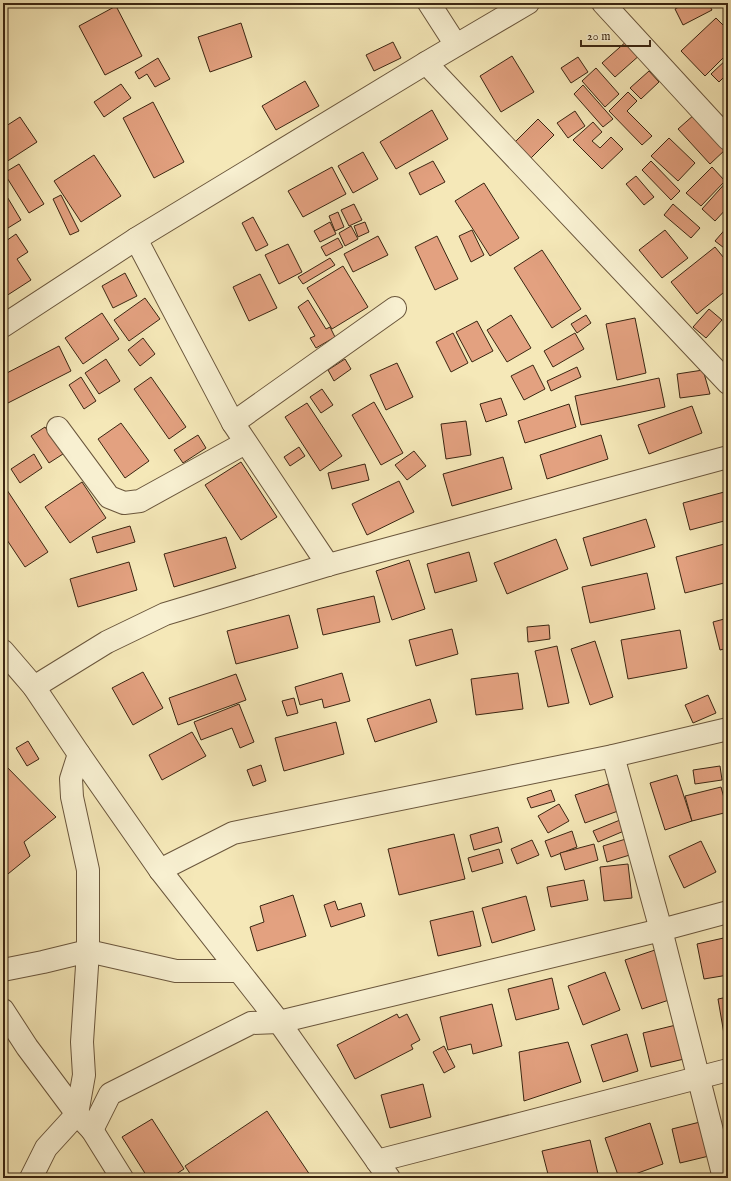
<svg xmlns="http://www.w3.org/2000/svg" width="731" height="1181" font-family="'IM FELL English',serif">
<rect width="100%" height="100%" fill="#f5e8b8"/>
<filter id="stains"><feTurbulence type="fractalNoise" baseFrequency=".005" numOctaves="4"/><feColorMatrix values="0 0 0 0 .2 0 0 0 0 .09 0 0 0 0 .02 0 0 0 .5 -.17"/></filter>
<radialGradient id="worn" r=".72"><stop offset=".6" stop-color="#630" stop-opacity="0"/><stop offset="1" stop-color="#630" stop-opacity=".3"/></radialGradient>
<g fill="#e3a180" stroke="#3b2612">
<path d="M 686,3 L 708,3 L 712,10 L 683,25 L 675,9 Z"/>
<path d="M 116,6 L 142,56 L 105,75 L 79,26 Z"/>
<path d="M 716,18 L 728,30 L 728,53 L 705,76 L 681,51 Z"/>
<path d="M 241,23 L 252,57 L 210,72 L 198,37 Z"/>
<path d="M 628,40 L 641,54 L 615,77 L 602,63 Z"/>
<path d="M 393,42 L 401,58 L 374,71 L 366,55 Z"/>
<path d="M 512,56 L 534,92 L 501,112 L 480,76 Z"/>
<path d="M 578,57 L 588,72 L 571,83 L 561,68 Z"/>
<path d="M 158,58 L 170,79 L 155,87 L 147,74 L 139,79 L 135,72 Z"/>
<path d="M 728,58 L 728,73 L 719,82 L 711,74 Z"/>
<path d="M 596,68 L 619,94 L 605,107 L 582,81 Z"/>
<path d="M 649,71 L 659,82 L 641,99 L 630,88 Z"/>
<path d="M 305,81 L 319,106 L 276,130 L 262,106 Z"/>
<path d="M 121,84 L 131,98 L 104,117 L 94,102 Z"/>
<path d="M 583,85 L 613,119 L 603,127 L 574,94 Z"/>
<path d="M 628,92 L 637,101 L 627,111 L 652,136 L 642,145 L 609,111 Z"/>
<path d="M 153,102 L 184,162 L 154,178 L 123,118 Z"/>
<path d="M 432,110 L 448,139 L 396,169 L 380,142 Z"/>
<path d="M 575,111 L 585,126 L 568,138 L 557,123 Z"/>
<path d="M 695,114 L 726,149 L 710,164 L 678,129 Z"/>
<path d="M 20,117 L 37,142 L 3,164 L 3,128 Z"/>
<path d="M 538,119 L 554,135 L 530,159 L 514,143 Z"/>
<path d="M 593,122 L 602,132 L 592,141 L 600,148 L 611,137 L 623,149 L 602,169 L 573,140 Z"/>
<path d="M 669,138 L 695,163 L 678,181 L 651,156 Z"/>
<path d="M 363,152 L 378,179 L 353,193 L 338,166 Z"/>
<path d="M 94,155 L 121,196 L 81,222 L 54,181 Z"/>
<path d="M 433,161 L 445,182 L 420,195 L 409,173 Z"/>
<path d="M 651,161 L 680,191 L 671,200 L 642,170 Z"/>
<path d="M 19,164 L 44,204 L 29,213 L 4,173 Z"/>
<path d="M 332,167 L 346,194 L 303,217 L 288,191 Z"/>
<path d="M 712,167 L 725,181 L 701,206 L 686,193 Z"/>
<path d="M 636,176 L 654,197 L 644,205 L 626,184 Z"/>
<path d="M 728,180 L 728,207 L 715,221 L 702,209 Z"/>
<path d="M 484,183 L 519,238 L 490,256 L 455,201 Z"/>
<path d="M 3,190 L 21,220 L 3,231 Z"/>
<path d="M 61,195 L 79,231 L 70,235 L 53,199 Z"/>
<path d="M 354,204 L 362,220 L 349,226 L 341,210 Z"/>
<path d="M 673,204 L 700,228 L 691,238 L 664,215 Z"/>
<path d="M 338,212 L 344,227 L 335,231 L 329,216 Z"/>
<path d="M 253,217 L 268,245 L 256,251 L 242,223 Z"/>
<path d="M 330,222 L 336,234 L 320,242 L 314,231 Z"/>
<path d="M 365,222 L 369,232 L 358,237 L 354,226 Z"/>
<path d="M 351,226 L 358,239 L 345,246 L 339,233 Z"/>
<path d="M 728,226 L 728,251 L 715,241 Z"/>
<path d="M 472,230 L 484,255 L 471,262 L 459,236 Z"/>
<path d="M 665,230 L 688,258 L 662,278 L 639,250 Z"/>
<path d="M 16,234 L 28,252 L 17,259 L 31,280 L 3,298 L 3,243 Z"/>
<path d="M 378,236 L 388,255 L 353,272 L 344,254 Z"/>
<path d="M 437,236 L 458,279 L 435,290 L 415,247 Z"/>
<path d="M 338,238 L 343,247 L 326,256 L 321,247 Z"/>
<path d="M 288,244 L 302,272 L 279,284 L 265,255 Z"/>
<path d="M 715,247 L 728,263 L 728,289 L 697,314 L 671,282 Z"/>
<path d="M 542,250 L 581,309 L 552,328 L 514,268 Z"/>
<path d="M 330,258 L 335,265 L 303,284 L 298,277 Z"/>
<path d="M 343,266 L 368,307 L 332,329 L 307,288 Z"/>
<path d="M 125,273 L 137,296 L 113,308 L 102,286 Z"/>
<path d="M 260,274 L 277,308 L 249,321 L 233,287 Z"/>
<path d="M 145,298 L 160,319 L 129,341 L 114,320 Z"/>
<path d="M 308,300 L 326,329 L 330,327 L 335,337 L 316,348 L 310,338 L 315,336 L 298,307 Z"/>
<path d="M 709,309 L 722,320 L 706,338 L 693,327 Z"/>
<path d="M 102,313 L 119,339 L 83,364 L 65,338 Z"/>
<path d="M 511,315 L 531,348 L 507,362 L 487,330 Z"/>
<path d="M 586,315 L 591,323 L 577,333 L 571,324 Z"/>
<path d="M 635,318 L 646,373 L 617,380 L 606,324 Z"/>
<path d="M 477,321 L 493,351 L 472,362 L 456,332 Z"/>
<path d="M 453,333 L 468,363 L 451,372 L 436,342 Z"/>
<path d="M 575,333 L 584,349 L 553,367 L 544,351 Z"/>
<path d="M 143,338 L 155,354 L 140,366 L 128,350 Z"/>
<path d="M 59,346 L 71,371 L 4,405 L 3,375 Z"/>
<path d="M 106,359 L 120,381 L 99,394 L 85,373 Z"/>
<path d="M 345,359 L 351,369 L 334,381 L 328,370 Z"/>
<path d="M 397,363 L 413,397 L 386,410 L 370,375 Z"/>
<path d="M 533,365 L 545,389 L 524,400 L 511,376 Z"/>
<path d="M 577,367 L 581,377 L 551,391 L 547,381 Z"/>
<path d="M 703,370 L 710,394 L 680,398 L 677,374 Z"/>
<path d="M 81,377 L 96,401 L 84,409 L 69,385 Z"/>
<path d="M 151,377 L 186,427 L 169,439 L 134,389 Z"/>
<path d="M 659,378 L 665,407 L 581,425 L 575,396 Z"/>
<path d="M 322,389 L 333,405 L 321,413 L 310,397 Z"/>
<path d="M 501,398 L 507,415 L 486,422 L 480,404 Z"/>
<path d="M 374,402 L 403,453 L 381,465 L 352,415 Z"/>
<path d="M 307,403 L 342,456 L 320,471 L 285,417 Z"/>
<path d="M 569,404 L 576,427 L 525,443 L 518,421 Z"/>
<path d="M 692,406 L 702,433 L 649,454 L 638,425 Z"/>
<path d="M 466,421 L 471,455 L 446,459 L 441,424 Z"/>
<path d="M 121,423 L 149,461 L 125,478 L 98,439 Z"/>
<path d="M 45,427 L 63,454 L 49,463 L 31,436 Z"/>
<path d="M 198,435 L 206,448 L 183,463 L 174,450 Z"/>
<path d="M 601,435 L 608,459 L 547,479 L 540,455 Z"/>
<path d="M 299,447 L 305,456 L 290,466 L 284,457 Z"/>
<path d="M 414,451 L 426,466 L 407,480 L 395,465 Z"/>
<path d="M 34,454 L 42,468 L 20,483 L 11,469 Z"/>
<path d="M 503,457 L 512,489 L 452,506 L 443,474 Z"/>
<path d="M 241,462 L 277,517 L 241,540 L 205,485 Z"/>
<path d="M 365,464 L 369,480 L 332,489 L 328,473 Z"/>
<path d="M 399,481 L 414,512 L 367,535 L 352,504 Z"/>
<path d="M 82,482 L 106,518 L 70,543 L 45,507 Z"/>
<path d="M 3,484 L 48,552 L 25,567 L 3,534 Z"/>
<path d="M 728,491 L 728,520 L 690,530 L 683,503 Z"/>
<path d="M 646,519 L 655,547 L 591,566 L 583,538 Z"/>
<path d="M 130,526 L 135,542 L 97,553 L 92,537 Z"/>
<path d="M 226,537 L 236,568 L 174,587 L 164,554 Z"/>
<path d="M 556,539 L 568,569 L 507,594 L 494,563 Z"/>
<path d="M 728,543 L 728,582 L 685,593 L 676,557 Z"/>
<path d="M 469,552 L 477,581 L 435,593 L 427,564 Z"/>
<path d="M 409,560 L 425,609 L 392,620 L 376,571 Z"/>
<path d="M 129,562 L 137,590 L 78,607 L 70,579 Z"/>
<path d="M 647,573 L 655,609 L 590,623 L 582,587 Z"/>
<path d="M 374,596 L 380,622 L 323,635 L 317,609 Z"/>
<path d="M 289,615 L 298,648 L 236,664 L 227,631 Z"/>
<path d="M 728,618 L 728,648 L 720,650 L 713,622 Z"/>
<path d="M 549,625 L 550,639 L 528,642 L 527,627 Z"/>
<path d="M 452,629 L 458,654 L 416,666 L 409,640 Z"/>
<path d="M 680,630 L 687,668 L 628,679 L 621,640 Z"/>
<path d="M 595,641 L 613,697 L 590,705 L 571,649 Z"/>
<path d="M 557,646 L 569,703 L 548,707 L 535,651 Z"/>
<path d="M 143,672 L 163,708 L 133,725 L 112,688 Z"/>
<path d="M 342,673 L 350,701 L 324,708 L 322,699 L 300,705 L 295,687 Z"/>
<path d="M 518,673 L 523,709 L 476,715 L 471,679 Z"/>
<path d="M 236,674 L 246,700 L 178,725 L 169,698 Z"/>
<path d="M 708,695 L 716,713 L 693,723 L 685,705 Z"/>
<path d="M 294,698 L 298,713 L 287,716 L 282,701 Z"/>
<path d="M 430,699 L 437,722 L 375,742 L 367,719 Z"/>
<path d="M 239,704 L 254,742 L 240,748 L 232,728 L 201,740 L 194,722 Z"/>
<path d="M 336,722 L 344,754 L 284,771 L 275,738 Z"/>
<path d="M 192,732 L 206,756 L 162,780 L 149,755 Z"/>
<path d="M 28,741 L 39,759 L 27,766 L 16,748 Z"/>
<path d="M 3,763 L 56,817 L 24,842 L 30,856 L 3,878 Z"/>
<path d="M 261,765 L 266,781 L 253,786 L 247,770 Z"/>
<path d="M 720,766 L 722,780 L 695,784 L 693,770 Z"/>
<path d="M 677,775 L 692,821 L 665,830 L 650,783 Z"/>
<path d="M 608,784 L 618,811 L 585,823 L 575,795 Z"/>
<path d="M 721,787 L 728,812 L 692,821 L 685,796 Z"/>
<path d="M 551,790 L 555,801 L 531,808 L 527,798 Z"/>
<path d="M 559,804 L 569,821 L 548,833 L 538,816 Z"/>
<path d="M 620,820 L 624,831 L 598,842 L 593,831 Z"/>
<path d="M 498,827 L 502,842 L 474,850 L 470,835 Z"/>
<path d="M 572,831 L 577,847 L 551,857 L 545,841 Z"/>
<path d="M 454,834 L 465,879 L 399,895 L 388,849 Z"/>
<path d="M 629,838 L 633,854 L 607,862 L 603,846 Z"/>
<path d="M 532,840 L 539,855 L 517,864 L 511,849 Z"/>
<path d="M 701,841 L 716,872 L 684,888 L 669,856 Z"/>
<path d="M 594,844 L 598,860 L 565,870 L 560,853 Z"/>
<path d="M 499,849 L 503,863 L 472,872 L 468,858 Z"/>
<path d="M 628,864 L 632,898 L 604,901 L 600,867 Z"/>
<path d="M 584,880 L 588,900 L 551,907 L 547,887 Z"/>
<path d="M 293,895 L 306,936 L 257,951 L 250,927 L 264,922 L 260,906 Z"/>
<path d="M 526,896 L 535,930 L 492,943 L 482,908 Z"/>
<path d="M 335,901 L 338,910 L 361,903 L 365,916 L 331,927 L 324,905 Z"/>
<path d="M 473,911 L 481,946 L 438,956 L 430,921 Z"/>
<path d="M 728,937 L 728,975 L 704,979 L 697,944 Z"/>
<path d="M 655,950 L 672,999 L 642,1009 L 625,960 Z"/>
<path d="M 605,972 L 620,1010 L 583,1025 L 568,986 Z"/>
<path d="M 552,978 L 559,1009 L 516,1020 L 508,989 Z"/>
<path d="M 728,997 L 728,1034 L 724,1034 L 718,999 Z"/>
<path d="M 492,1004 L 502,1046 L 473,1054 L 471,1044 L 448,1050 L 440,1017 Z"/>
<path d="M 397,1014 L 399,1018 L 407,1014 L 420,1040 L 411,1045 L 413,1049 L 355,1079 L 337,1045 Z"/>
<path d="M 676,1025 L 684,1059 L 651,1067 L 643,1033 Z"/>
<path d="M 627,1034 L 638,1071 L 603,1082 L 591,1045 Z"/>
<path d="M 568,1042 L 581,1082 L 524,1101 L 519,1052 Z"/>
<path d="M 444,1046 L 455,1067 L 444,1073 L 433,1052 Z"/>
<path d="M 423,1084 L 431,1117 L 390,1128 L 381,1095 Z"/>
<path d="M 267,1111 L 312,1178 L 193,1178 L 185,1166 Z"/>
<path d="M 152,1119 L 184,1169 L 170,1178 L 148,1178 L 122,1137 Z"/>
<path d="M 700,1122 L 709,1156 L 680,1163 L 672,1129 Z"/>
<path d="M 650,1123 L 663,1164 L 624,1178 L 619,1178 L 605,1138 Z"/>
<path d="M 590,1140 L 599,1178 L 549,1178 L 542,1151 Z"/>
</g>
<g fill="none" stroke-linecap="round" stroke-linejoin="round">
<g stroke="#6a563c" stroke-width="24">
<g id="minor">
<path d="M 429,3 L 456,45"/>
<path d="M 603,3 L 728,139"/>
<path d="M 426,63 L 728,383"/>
<path d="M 136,239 L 233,423 L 328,565"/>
<path d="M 3,326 L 136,239 L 426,63 L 528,3"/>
<path d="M 233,423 L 395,308"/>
<path d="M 58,428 L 109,497 L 124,503 L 140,501 L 245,443"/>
<path d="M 3,651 L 34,687 L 79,754 L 160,870 L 279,1022 L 389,1178"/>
<path d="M 34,687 L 107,642 L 165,614 L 328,565 L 728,457"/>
<path d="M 613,756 L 661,930 L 724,1178"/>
<path d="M 160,870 L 233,833 L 613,756 L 728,729"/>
<path d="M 3,970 L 43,962 L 88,951 L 176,971 L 239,971"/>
<path d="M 3,1010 L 27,1047 L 77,1114 L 92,1130 L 110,1094 L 251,1023 L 279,1022 L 661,930 L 728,912"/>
<path d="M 92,1130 L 122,1178"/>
<path d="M 377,1161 L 728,1070"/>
<path d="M 31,1178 L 46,1148 L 77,1114 L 84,1075 L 82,1042 L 88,951 L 88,870 L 72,797 L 71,779 L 79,754"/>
</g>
</g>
<use href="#minor" stroke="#f8f0d1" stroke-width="22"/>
</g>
<rect width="731" height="1181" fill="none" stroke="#f5e8b8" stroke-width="16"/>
<rect x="4" y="4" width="723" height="1173" fill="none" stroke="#3b2612" stroke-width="2"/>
<rect x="8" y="8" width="715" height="1165" fill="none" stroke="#3b2612"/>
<path d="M581 40v6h69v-6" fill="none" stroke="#3b2612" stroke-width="2"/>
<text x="587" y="40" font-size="12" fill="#3b2612" stroke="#f8f0d1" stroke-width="3" paint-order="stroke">20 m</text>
<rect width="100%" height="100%" filter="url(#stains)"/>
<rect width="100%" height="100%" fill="url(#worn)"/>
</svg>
